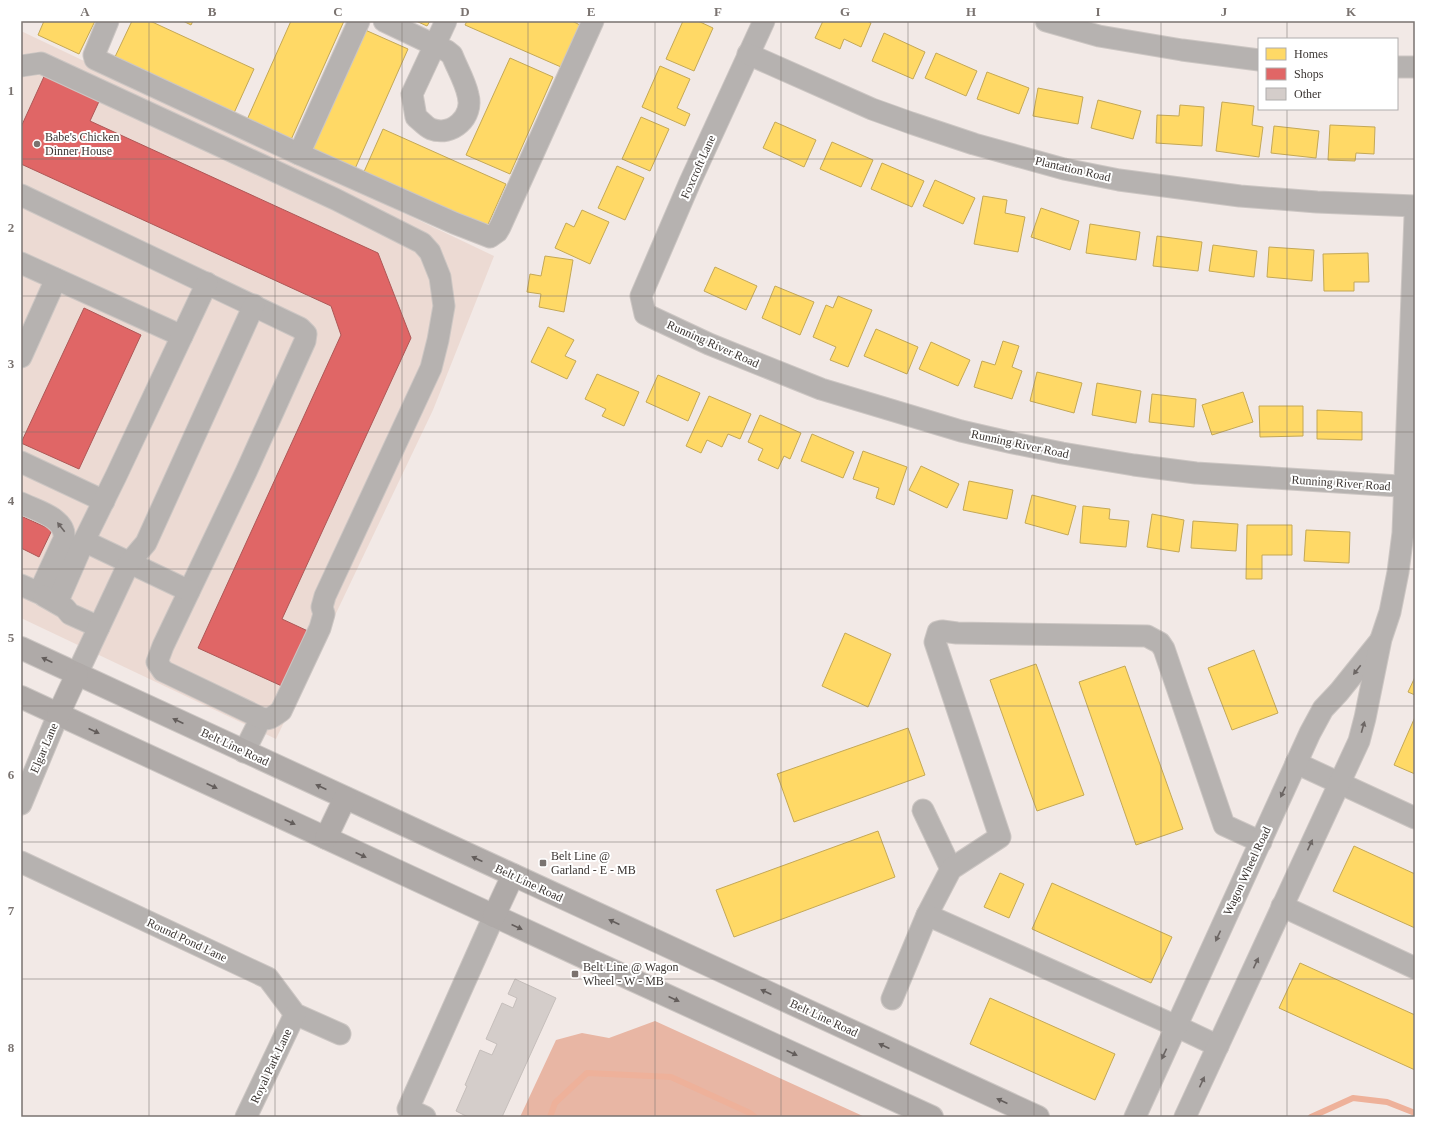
<svg xmlns="http://www.w3.org/2000/svg" width="1436" height="1138" font-family="Georgia,serif">
<rect width="100%" height="100%" fill="#f2e9e6"/>
<path fill="#ecdad3" d="M 21,31 L 494,256 L 433,410 L 276,739 L 21,618 Z"/>
<path fill="#e8b6a4" d="M 655,1021 L 865,1117 L 520,1117 L 556,1040 L 582,1033 L 609,1038 Z"/>
<g fill="#ffd966" stroke="#c4a856">
<path d="M 44,21 L 95,21 L 79,54 L 38,35 Z"/>
<path d="M 132,21 L 150,21 L 254,69 L 234,113 L 114,59 Z"/>
<path d="M 183,21 L 193,21 L 191,25 Z"/>
<path d="M 291,21 L 344,21 L 290,142 L 246,122 Z"/>
<path d="M 416,21 L 430,21 L 427,26 Z"/>
<path d="M 467,21 L 572,21 L 580,25 L 561,67 L 465,25 Z"/>
<path d="M 683,21 L 698,21 L 713,28 L 694,71 L 666,59 Z"/>
<path d="M 823,21 L 867,21 L 871,23 L 861,47 L 844,39 L 840,49 L 815,38 Z"/>
<path d="M 363,29 L 408,49 L 354,171 L 309,150 Z"/>
<path d="M 884,33 L 925,52 L 913,79 L 872,61 Z"/>
<path d="M 936,53 L 977,71 L 966,96 L 925,78 Z"/>
<path d="M 510,58 L 553,77 L 510,174 L 466,155 Z"/>
<path d="M 660,66 L 690,79 L 677,108 L 690,114 L 685,126 L 642,107 Z"/>
<path d="M 987,72 L 1029,88 L 1019,114 L 977,99 Z"/>
<path d="M 1038,88 L 1083,97 L 1078,124 L 1033,116 Z"/>
<path d="M 1098,100 L 1141,111 L 1133,139 L 1091,128 Z"/>
<path d="M 1222,102 L 1254,106 L 1252,125 L 1263,127 L 1259,157 L 1216,151 Z"/>
<path d="M 1180,105 L 1204,107 L 1202,146 L 1156,143 L 1157,115 L 1179,116 Z"/>
<path d="M 641,117 L 669,129 L 650,171 L 622,159 Z"/>
<path d="M 775,122 L 816,140 L 804,167 L 763,148 Z"/>
<path d="M 1330,125 L 1375,127 L 1374,154 L 1356,153 L 1355,161 L 1328,160 Z"/>
<path d="M 1274,126 L 1319,131 L 1316,158 L 1271,153 Z"/>
<path d="M 383,129 L 506,184 L 486,229 L 363,174 Z"/>
<path d="M 832,142 L 873,160 L 861,187 L 820,169 Z"/>
<path d="M 882,163 L 924,181 L 912,207 L 871,189 Z"/>
<path d="M 617,166 L 644,178 L 625,220 L 598,208 Z"/>
<path d="M 935,180 L 975,198 L 963,224 L 923,206 Z"/>
<path d="M 983,196 L 1007,200 L 1005,213 L 1025,217 L 1018,252 L 974,244 Z"/>
<path d="M 1041,208 L 1079,221 L 1070,250 L 1031,237 Z"/>
<path d="M 582,210 L 609,222 L 590,264 L 555,248 L 566,223 L 574,227 Z"/>
<path d="M 1090,224 L 1140,232 L 1136,260 L 1086,253 Z"/>
<path d="M 1157,236 L 1202,242 L 1198,271 L 1153,266 Z"/>
<path d="M 1213,245 L 1257,251 L 1254,277 L 1209,271 Z"/>
<path d="M 1269,247 L 1314,250 L 1312,281 L 1267,277 Z"/>
<path d="M 1368,253 L 1369,282 L 1354,282 L 1354,291 L 1324,291 L 1323,254 Z"/>
<path d="M 545,256 L 573,260 L 564,312 L 539,307 L 541,294 L 527,292 L 530,274 L 541,276 Z"/>
<path d="M 715,267 L 757,286 L 746,310 L 704,291 Z"/>
<path d="M 775,286 L 814,302 L 800,335 L 762,318 Z"/>
<path d="M 838,296 L 872,310 L 848,367 L 830,360 L 836,347 L 813,337 L 826,305 L 833,308 Z"/>
<path d="M 548,327 L 574,340 L 565,356 L 576,361 L 567,379 L 531,362 Z"/>
<path d="M 876,329 L 918,347 L 907,374 L 864,356 Z"/>
<path d="M 1003,341 L 1019,346 L 1012,367 L 1022,371 L 1012,399 L 974,387 L 982,361 L 995,365 Z"/>
<path d="M 931,342 L 970,360 L 958,386 L 919,369 Z"/>
<path d="M 1037,372 L 1082,383 L 1074,413 L 1030,401 Z"/>
<path d="M 597,374 L 639,392 L 624,426 L 602,416 L 606,409 L 585,399 Z"/>
<path d="M 658,375 L 700,393 L 688,421 L 646,402 Z"/>
<path d="M 1097,383 L 1141,391 L 1136,423 L 1092,415 Z"/>
<path d="M 1243,392 L 1253,422 L 1212,435 L 1202,405 Z"/>
<path d="M 1152,394 L 1196,399 L 1194,427 L 1149,422 Z"/>
<path d="M 709,396 L 751,414 L 740,439 L 728,434 L 722,447 L 707,440 L 701,453 L 686,446 Z"/>
<path d="M 1259,406 L 1303,406 L 1303,436 L 1260,437 Z"/>
<path d="M 1317,410 L 1362,412 L 1362,440 L 1317,439 Z"/>
<path d="M 760,415 L 801,433 L 790,459 L 784,456 L 778,469 L 758,460 L 763,449 L 748,442 Z"/>
<path d="M 812,434 L 854,452 L 843,478 L 801,461 Z"/>
<path d="M 863,451 L 907,467 L 894,505 L 876,498 L 879,488 L 853,479 Z"/>
<path d="M 921,466 L 959,484 L 947,508 L 909,490 Z"/>
<path d="M 969,481 L 1013,490 L 1007,519 L 963,510 Z"/>
<path d="M 1032,495 L 1076,506 L 1068,535 L 1025,523 Z"/>
<path d="M 1083,506 L 1110,509 L 1109,519 L 1129,521 L 1126,547 L 1080,543 Z"/>
<path d="M 1152,514 L 1184,520 L 1179,552 L 1147,547 Z"/>
<path d="M 1193,521 L 1238,524 L 1236,551 L 1191,548 Z"/>
<path d="M 1247,525 L 1292,525 L 1292,555 L 1262,555 L 1262,579 L 1246,579 Z"/>
<path d="M 1306,530 L 1350,532 L 1349,563 L 1304,561 Z"/>
<path d="M 845,633 L 891,654 L 868,707 L 822,686 Z"/>
<path d="M 1254,650 L 1278,713 L 1232,730 L 1208,668 Z"/>
<path d="M 1036,664 L 1084,795 L 1037,811 L 990,680 Z"/>
<path d="M 1125,666 L 1183,829 L 1136,845 L 1079,682 Z"/>
<path d="M 1415,677 L 1415,695 L 1408,692 Z"/>
<path d="M 1415,717 L 1415,774 L 1394,765 Z"/>
<path d="M 908,728 L 925,775 L 794,822 L 777,774 Z"/>
<path d="M 878,831 L 895,877 L 734,937 L 716,890 Z"/>
<path d="M 1354,846 L 1415,874 L 1415,928 L 1333,891 Z"/>
<path d="M 1000,873 L 1024,884 L 1009,918 L 984,907 Z"/>
<path d="M 1052,883 L 1172,937 L 1151,983 L 1032,929 Z"/>
<path d="M 1300,963 L 1415,1015 L 1415,1070 L 1279,1008 Z"/>
<path d="M 990,998 L 1115,1054 L 1095,1100 L 970,1044 Z"/>
</g>
<g fill="#e06666" stroke="#ae5756">
<path d="M 47,70 L 102,95 L 90,121 L 378,253 L 411,338 L 282,619 L 310,632 L 284,687 L 198,648 L 341,335 L 331,306 L 21,164 L 21,127 Z"/>
<path d="M 84,308 L 141,335 L 79,469 L 21,443 Z"/>
<path d="M 21,516 L 52,530 L 39,557 L 21,548 Z"/>
</g>
<g fill="none" stroke-linecap="round" stroke-linejoin="round">
<g stroke="#eeb19a" stroke-width="6">
<path d="M 550,1117 L 555,1103 L 587,1073 L 671,1077 L 750,1113 L 755,1117"/>
<path d="M 1311,1117 L 1353,1098 L 1387,1102 L 1415,1113"/>
</g>
</g>
<path fill="#d4cdca" stroke="#c5bebb" d="M 515,979 L 556,998 L 502,1117 L 468,1117 L 456,1111 L 467,1086 L 465,1085 L 480,1050 L 492,1055 L 497,1044 L 486,1039 L 502,1003 L 513,1008 L 517,998 L 508,994 Z"/>
<g fill="none" stroke-linecap="round" stroke-linejoin="round">
<g stroke="#ccc6c3" stroke-width="23">
<g id="minor">
<path d="M 108,21 L 94,55 L 95,59 L 299,154"/>
<path d="M 359,21 L 299,154 L 454,223 L 490,237 L 497,232 L 500,227 L 593,21"/>
<path d="M 384,21 L 447,51 L 452,55 C 457,68 465,81 468,95 C 474,117 452,137 431,129 C 426,127 421,121 416,117 L 412,94 L 446,21"/>
<path d="M 764,21 L 690,182 L 641,296 L 645,314 L 709,344 L 821,389 L 961,431 L 1013,443 L 1062,453 L 1134,465 L 1196,473 L 1415,487"/>
<path d="M 1046,21 L 1099,36 L 1182,50 L 1259,60"/>
<path d="M 748,54 L 872,109 L 911,123 L 974,144 L 1064,169 L 1119,180 L 1240,196 L 1317,202 L 1415,206"/>
<path d="M 21,66 L 41,63 L 335,199 L 422,243 L 430,252 L 440,277 L 444,306 L 438,340 L 431,368 L 325,596 L 322,607 L 324,614 L 320,628 L 281,711 C 274,716 269,721 261,718 L 244,752"/>
<path d="M 1397,67 L 1415,67"/>
<path d="M 21,195 L 300,328 L 306,334 L 305,341 L 246,472 L 163,646 L 157,662 L 163,671 L 261,718"/>
<path d="M 21,263 L 182,336"/>
<path d="M 21,357 L 56,279"/>
<path d="M 21,462 L 104,501"/>
<path d="M 21,503 C 37,511 67,518 64,539 L 39,593 L 21,585"/>
<path d="M 84,541 L 189,591"/>
<path d="M 44,596 L 65,608 L 70,614 L 99,627"/>
<path d="M 57,603 L 84,541 L 116,476 L 207,283"/>
<path d="M 77,674 L 129,563 L 146,543 L 254,305"/>
<path d="M 1296,763 L 1415,818"/>
<path d="M 21,804 L 58,715"/>
<path d="M 923,810 L 951,869"/>
<path d="M 21,862 L 268,978 L 295,1014 L 340,1034"/>
<path d="M 1282,906 L 1415,968"/>
<path d="M 927,915 L 951,869 L 1000,837 L 935,642 L 938,632 L 942,631 L 957,633 L 1147,636 L 1160,643 L 1164,649 L 1224,825 L 1261,842"/>
<path d="M 892,999 L 927,915 L 1176,1026 L 1218,1046"/>
<path d="M 246,1117 L 295,1014"/>
<path d="M 425,1117 L 408,1109 L 494,916"/>
<path d="M 1135,1117 L 1310,733 L 1323,709 L 1339,692 L 1380,641"/>
<path d="M 1185,1117 L 1359,741 L 1365,718 L 1381,639 L 1390,612 L 1398,572 L 1403,533 L 1415,216"/>
</g>
</g>
<g stroke="#ccc6c3" stroke-width="24">
<g id="major">
<path d="M 21,648 L 1038,1117"/>
<path d="M 21,697 L 633,980 L 932,1117"/>
<path d="M 58,715 L 77,674"/>
<path d="M 326,838 L 345,798"/>
<path d="M 494,916 L 513,875"/>
</g>
</g>
<use href="#minor" stroke="#b6b2b0" stroke-width="21"/>
<use href="#major" stroke="#afaaa8" stroke-width="22"/>
</g>
<defs><path id="oneway-solid" d="M-6-.8H1V-3.2L6.5 0L1 3.2V.8H-6Z"/></defs>
<g fill="#6c6664">
<use href="#oneway-solid" transform="translate(61 527) rotate(-128)"/>
<use href="#oneway-solid" transform="translate(1357 670) rotate(128)"/>
<use href="#oneway-solid" transform="translate(1363 727) rotate(-74)"/>
<use href="#oneway-solid" transform="translate(1283 792) rotate(115)"/>
<use href="#oneway-solid" transform="translate(1310 845) rotate(-65)"/>
<use href="#oneway-solid" transform="translate(1218 936) rotate(115)"/>
<use href="#oneway-solid" transform="translate(1256 963) rotate(-65)"/>
<use href="#oneway-solid" transform="translate(1164 1054) rotate(115)"/>
<use href="#oneway-solid" transform="translate(1202 1082) rotate(-65)"/>
</g>
<g fill="#635d5b">
<use href="#oneway-solid" transform="translate(47 660) rotate(-155)"/>
<use href="#oneway-solid" transform="translate(178 721) rotate(-155)"/>
<use href="#oneway-solid" transform="translate(94 731) rotate(25)"/>
<use href="#oneway-solid" transform="translate(212 786) rotate(25)"/>
<use href="#oneway-solid" transform="translate(321 787) rotate(-155)"/>
<use href="#oneway-solid" transform="translate(290 822) rotate(25)"/>
<use href="#oneway-solid" transform="translate(361 855) rotate(25)"/>
<use href="#oneway-solid" transform="translate(477 859) rotate(-155)"/>
<use href="#oneway-solid" transform="translate(614 922) rotate(-155)"/>
<use href="#oneway-solid" transform="translate(517 927) rotate(25)"/>
<use href="#oneway-solid" transform="translate(766 992) rotate(-155)"/>
<use href="#oneway-solid" transform="translate(674 999) rotate(25)"/>
<use href="#oneway-solid" transform="translate(884 1046) rotate(-155)"/>
<use href="#oneway-solid" transform="translate(792 1053) rotate(25)"/>
<use href="#oneway-solid" transform="translate(1002 1101) rotate(-155)"/>
</g>
<path fill="none" stroke="#7a7370" stroke-width="1" stroke-opacity="0.55" d="M 149,21 L 149,1117M 275,21 L 275,1117M 402,21 L 402,1117M 528,21 L 528,1117M 655,21 L 655,1117M 781,21 L 781,1117M 908,21 L 908,1117M 1034,21 L 1034,1117M 1161,21 L 1161,1117M 1287,21 L 1287,39M 1287,109 L 1287,1117M 21,159 L 1415,159M 21,296 L 1415,296M 21,432 L 1415,432M 21,569 L 1415,569M 21,706 L 1415,706M 21,842 L 1415,842M 21,979 L 1415,979"/>
<g fill="#7a7370" stroke="#fff" stroke-width="1.5">
<circle cx="37" cy="144" r="4"/>
<rect x="539" y="859" width="8" height="8" rx="2"/>
<rect x="571" y="970" width="8" height="8" rx="2"/>
</g>
<g text-anchor="middle" dominant-baseline="central" stroke-width="4" stroke-linejoin="round" paint-order="stroke">
<g font-size="12" fill="#3a3431" stroke="#fff" text-anchor="start">
<text x="45" y="137">Babe's Chicken<tspan x="45" dy="14">Dinner House</tspan></text>
<text x="551" y="856">Belt Line @<tspan x="551" dy="14">Garland - E - MB</tspan></text>
<text x="583" y="967">Belt Line @ Wagon<tspan x="583" dy="14">Wheel - W - MB</tspan></text>
</g>
<g font-size="12" fill="#3a3431" stroke="#fff">
<text transform="translate(698 167) rotate(-66)">Foxcroft Lane</text>
<text transform="translate(1073 169) rotate(13)">Plantation Road</text>
<text transform="translate(713 344) rotate(24)">Running River Road</text>
<text transform="translate(1020 444) rotate(12)">Running River Road</text>
<text transform="translate(1341 483) rotate(4)">Running River Road</text>
<text transform="translate(235 747) rotate(25)">Belt Line Road</text>
<text transform="translate(44 748) rotate(-67)">Elgar Lane</text>
<text transform="translate(1247 871) rotate(-65)">Wagon Wheel Road</text>
<text transform="translate(529 883) rotate(25)">Belt Line Road</text>
<text transform="translate(187 940) rotate(25)">Round Pond Lane</text>
<text transform="translate(824 1018) rotate(25)">Belt Line Road</text>
<text transform="translate(271 1066) rotate(-65)">Royal Park Lane</text>
</g>
</g>
<rect width="1436" height="1138" fill="none" stroke="#ffffff" stroke-width="44"/>
<rect x="1258" y="38" width="140" height="72" fill="#ffffff" stroke="#b0aead"/>
<rect x="1266" y="48" width="20" height="12" fill="#ffd966" stroke="#b0aead"/>
<text x="1294" y="58" font-size="12" fill="#3a3431">Homes</text>
<rect x="1266" y="68" width="20" height="12" fill="#e06666" stroke="#b0aead"/>
<text x="1294" y="78" font-size="12" fill="#3a3431">Shops</text>
<rect x="1266" y="88" width="20" height="12" fill="#d4cdca" stroke="#b0aead"/>
<text x="1294" y="98" font-size="12" fill="#3a3431">Other</text>
<rect x="22" y="22" width="1392" height="1094" fill="none" stroke="#7a7370" stroke-width="1.5"/>
<g font-size="13" text-anchor="middle" font-weight="bold" fill="#7a7370">
<text x="85" y="16">A</text>
<text x="212" y="16">B</text>
<text x="338" y="16">C</text>
<text x="465" y="16">D</text>
<text x="591" y="16">E</text>
<text x="718" y="16">F</text>
<text x="845" y="16">G</text>
<text x="971" y="16">H</text>
<text x="1098" y="16">I</text>
<text x="1224" y="16">J</text>
<text x="1351" y="16">K</text>
<text x="11" y="95">1</text>
<text x="11" y="232">2</text>
<text x="11" y="368">3</text>
<text x="11" y="505">4</text>
<text x="11" y="642">5</text>
<text x="11" y="779">6</text>
<text x="11" y="915">7</text>
<text x="11" y="1052">8</text>
</g>
</svg>
